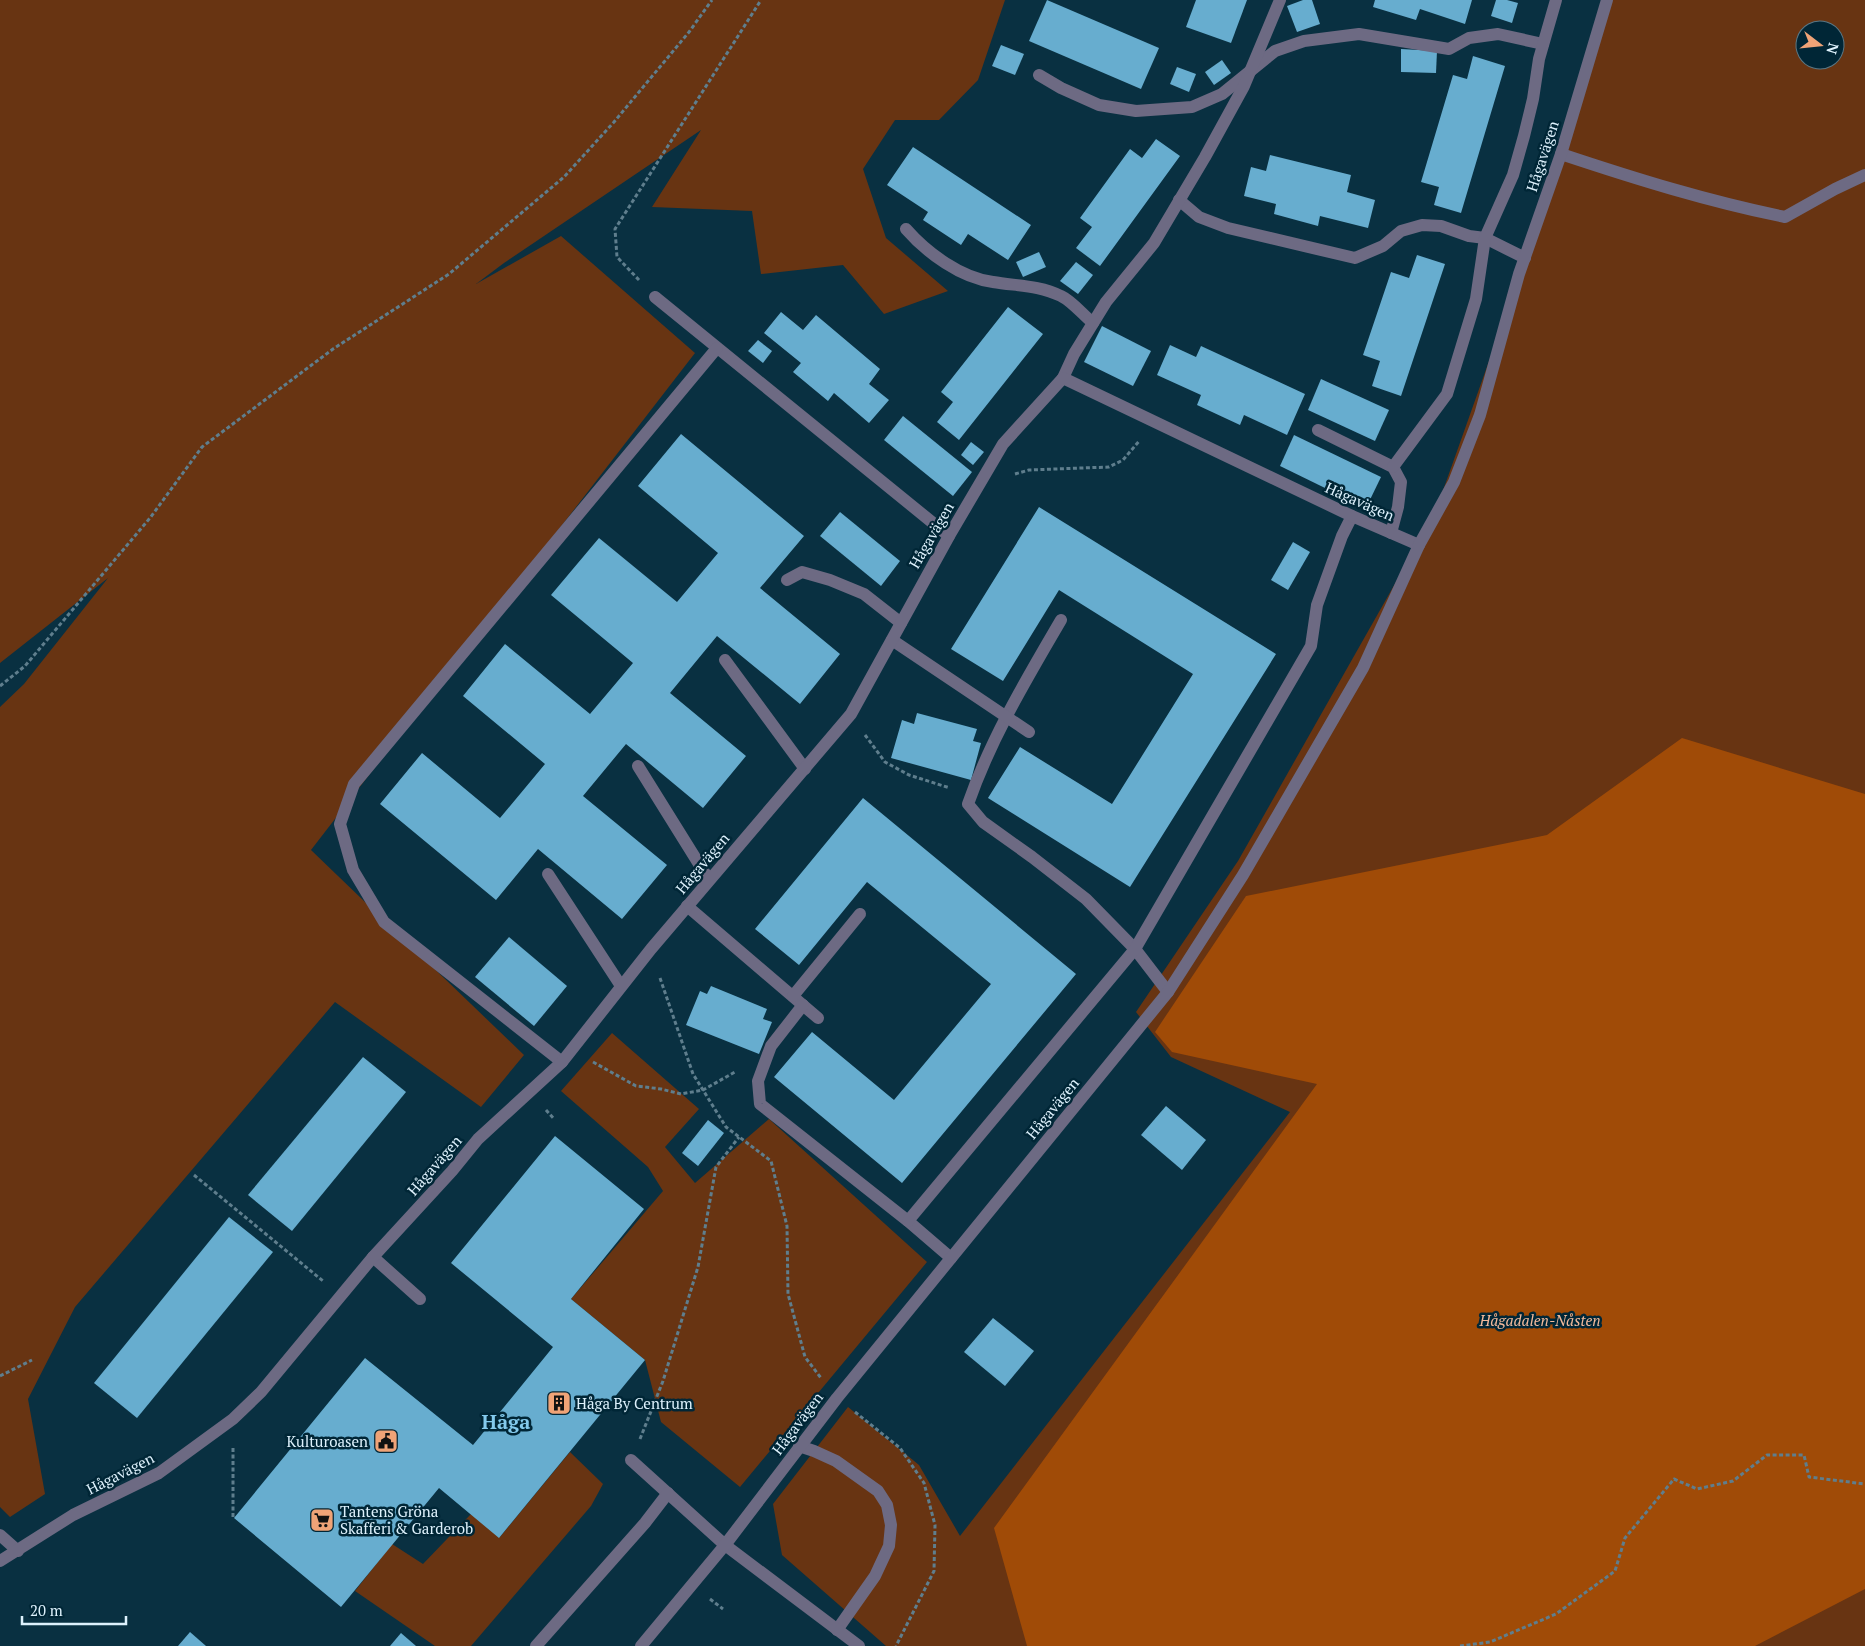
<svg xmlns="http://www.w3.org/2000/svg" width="1865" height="1646" font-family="'PT Serif',serif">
<rect width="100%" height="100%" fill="#093041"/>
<g fill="#683412" fill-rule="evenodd">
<path d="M 0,0 L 1005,0 L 978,80 L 939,120 L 895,120 L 863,169 L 886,238 L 948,291 L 884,314 L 843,265 L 761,274 L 752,211 L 652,207 L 701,130 L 504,263 L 476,284 L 561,236 L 695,353 L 311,850 L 524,1055 L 481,1107 L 335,1002 L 75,1307 L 28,1399 L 45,1494 L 10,1517 L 0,1507 L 0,707 L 24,684 L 108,578 L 0,663 Z"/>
<path d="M 1609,0 L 1865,0 L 1865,1646 L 886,1646 L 782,1555 L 773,1504 L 848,1407 L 919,1465 L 960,1536 L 1290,1112 L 1171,1057 L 1136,1012 L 1238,861 L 1435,513 L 1515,288 ZM 1805,30 L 1835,30 L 1835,60 L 1805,60 Z"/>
<path d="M 612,1033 L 699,1109 L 665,1147 L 695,1183 L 769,1119 L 927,1262 L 740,1487 L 661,1422 L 645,1360 L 571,1299 L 663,1191 L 648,1167 L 561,1091 Z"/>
<path d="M 570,1452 L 603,1484 L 591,1506 L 471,1646 L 435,1646 L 355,1591 L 392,1544 L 423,1564 L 471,1514 L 500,1537 Z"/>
</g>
<path fill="#a04b07" d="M 1682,738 L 1865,794 L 1865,1589 L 1755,1646 L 1027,1646 L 994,1528 L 1317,1084 L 1172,1052 L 1155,1032 L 1246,896 L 1547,835 Z"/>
<g fill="#67adcf">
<path d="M 1047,0 L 1159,48 L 1141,89 L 1029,41 Z"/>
<path d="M 1196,0 L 1247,0 L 1231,43 L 1186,27 Z"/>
<path d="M 1303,0 L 1312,0 L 1320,24 L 1297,32 L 1287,6 Z"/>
<path d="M 1375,0 L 1472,0 L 1465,24 L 1420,9 L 1416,20 L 1373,7 Z"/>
<path d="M 1496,0 L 1507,0 L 1518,3 L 1512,23 L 1491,16 Z"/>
<path d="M 1001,45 L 1024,54 L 1015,75 L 992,66 Z"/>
<path d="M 1401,49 L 1437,51 L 1436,73 L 1401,72 Z"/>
<path d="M 1473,56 L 1505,66 L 1461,213 L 1434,205 L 1439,187 L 1421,182 L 1453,75 L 1467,79 Z"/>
<path d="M 1222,60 L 1231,73 L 1214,85 L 1205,72 Z"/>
<path d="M 1177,67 L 1196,74 L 1189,92 L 1170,84 Z"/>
<path d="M 1156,139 L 1180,156 L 1100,266 L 1076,248 L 1092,227 L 1080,218 L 1130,149 L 1142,158 Z"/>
<path d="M 913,147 L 1031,225 L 1008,260 L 968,234 L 961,245 L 923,220 L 928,212 L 887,185 Z"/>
<path d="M 1270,155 L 1351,175 L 1347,192 L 1375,200 L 1368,228 L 1320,216 L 1318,226 L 1274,214 L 1276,204 L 1244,196 L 1251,167 L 1266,171 Z"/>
<path d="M 1039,252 L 1046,267 L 1023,277 L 1016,262 Z"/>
<path d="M 1417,255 L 1445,264 L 1401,396 L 1372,386 L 1380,361 L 1363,355 L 1391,272 L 1409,278 Z"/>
<path d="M 1076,262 L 1093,275 L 1078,294 L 1060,281 Z"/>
<path d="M 1008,307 L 1043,334 L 959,440 L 937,422 L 953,402 L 941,392 Z"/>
<path d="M 781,312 L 803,330 L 816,315 L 880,369 L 869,384 L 889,400 L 869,423 L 834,393 L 828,401 L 793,372 L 801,363 L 764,333 Z"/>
<path d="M 1102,326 L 1151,351 L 1133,386 L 1084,362 Z"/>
<path d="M 758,340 L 772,351 L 763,363 L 748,351 Z"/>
<path d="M 1170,345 L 1196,357 L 1201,346 L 1305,394 L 1287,435 L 1244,415 L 1240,425 L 1197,405 L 1201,395 L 1157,375 Z"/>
<path d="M 1321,379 L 1389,410 L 1375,441 L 1308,410 Z"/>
<path d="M 903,416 L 972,472 L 953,496 L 884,440 Z"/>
<path d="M 681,434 L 804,536 L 760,588 L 840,654 L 800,704 L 717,636 L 670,693 L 746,756 L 703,808 L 626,744 L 583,796 L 667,865 L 622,919 L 538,849 L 496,900 L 380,804 L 422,753 L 500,818 L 545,764 L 463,696 L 505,644 L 590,714 L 633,663 L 551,595 L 599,538 L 677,602 L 718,553 L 638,486 Z"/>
<path d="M 1294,435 L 1381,477 L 1366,508 L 1280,466 Z"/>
<path d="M 971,442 L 984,452 L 973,465 L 961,455 Z"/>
<path d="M 1039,507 L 1276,654 L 1130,887 L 988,798 L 1020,747 L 1112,804 L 1193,674 L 1059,590 L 1003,681 L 951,649 Z"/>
<path d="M 840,512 L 900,561 L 881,586 L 820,536 Z"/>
<path d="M 1293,542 L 1310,552 L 1288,590 L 1271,580 Z"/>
<path d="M 917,713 L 977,729 L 973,741 L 981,743 L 971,780 L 891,758 L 902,720 L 914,724 Z"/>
<path d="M 863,798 L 1076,974 L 902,1183 L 774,1077 L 812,1032 L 894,1100 L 991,984 L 867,882 L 799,965 L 755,929 Z"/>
<path d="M 509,937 L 567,986 L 534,1026 L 475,977 Z"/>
<path d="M 711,986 L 767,1009 L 763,1019 L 772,1022 L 759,1054 L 686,1025 L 700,991 L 707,994 Z"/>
<path d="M 363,1057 L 406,1092 L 292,1231 L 248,1195 Z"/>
<path d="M 1166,1106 L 1206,1140 L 1182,1170 L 1141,1135 Z"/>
<path d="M 708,1120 L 724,1133 L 698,1166 L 682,1153 Z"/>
<path d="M 555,1136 L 644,1209 L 571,1299 L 645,1360 L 499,1538 L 439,1488 L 341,1607 L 234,1518 L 365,1358 L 473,1445 L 553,1347 L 451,1263 Z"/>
<path d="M 229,1217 L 273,1252 L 137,1418 L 94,1383 Z"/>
<path d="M 993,1318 L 1034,1351 L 1005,1386 L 964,1352 Z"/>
<path d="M 190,1632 L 206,1646 L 178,1646 Z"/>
<path d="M 401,1633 L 416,1646 L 390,1646 Z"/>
</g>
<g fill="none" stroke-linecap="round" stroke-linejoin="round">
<g stroke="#5f7e8d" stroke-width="3" stroke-dasharray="4 2.5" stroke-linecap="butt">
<path d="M 639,280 L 617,257 L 615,229 L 761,0"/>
<path d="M 1015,474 L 1029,470 L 1109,467 L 1123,460 L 1140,440"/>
<path d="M 0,686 L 25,666 L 150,518 L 202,447 L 333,349 L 449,274 L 564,177 L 614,122 L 689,32 L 712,0"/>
<path d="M 865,735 L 885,762 L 909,775 L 950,788"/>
<path d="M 660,978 L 693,1074 L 726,1127 L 771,1161 L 787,1226 L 788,1294 L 805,1357 L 821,1378"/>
<path d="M 593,1062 L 636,1086 L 661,1089 L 681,1094 L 703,1090 L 735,1072"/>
<path d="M 546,1110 L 554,1119"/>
<path d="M 194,1175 L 323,1281"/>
<path d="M 0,1376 L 32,1360"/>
<path d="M 855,1412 L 900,1448 L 924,1483 L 935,1525 L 934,1571 L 896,1646"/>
<path d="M 640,1439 L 663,1381 L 698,1267 L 716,1167 L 739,1137"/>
<path d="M 233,1448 L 233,1518"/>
<path d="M 710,1599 L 723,1609"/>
<path d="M 1460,1646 L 1490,1642 L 1556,1614 L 1615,1571 L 1625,1538 L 1674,1479 L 1697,1489 L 1733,1481 L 1767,1455 L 1804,1455 L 1809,1477 L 1865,1484"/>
</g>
<g stroke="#6d6a83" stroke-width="12">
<path d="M 1039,75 L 1061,88 L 1099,105 L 1136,111 L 1192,107 L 1222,94 L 1275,51 L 1304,41 L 1359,34 L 1449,49 L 1469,38 L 1498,34 L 1543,44"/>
<path d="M 1561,154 C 1636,179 1707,201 1785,217 L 1835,189 L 1865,175"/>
<path d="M 1179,200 L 1199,217 L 1228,228 L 1355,258 L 1383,246 L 1401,231 L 1422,225 L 1441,226 L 1469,236 L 1485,238 L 1525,258"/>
<path d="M 906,229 C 927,253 961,278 993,282 C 1016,286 1039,285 1061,296 C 1072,301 1083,315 1093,323"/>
<path d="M 655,297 L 949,536"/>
<path d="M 1063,378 L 1074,354 L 1106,302 L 1154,243 L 1205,157 L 1244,86 L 1280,0"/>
<path d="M 1318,430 L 1393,467 L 1401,482 L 1398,507 L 1391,533"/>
<path d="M 1393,467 L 1447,394 L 1476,299 L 1485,238 L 1513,175 L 1524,136 L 1533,99 L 1539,59 L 1556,0"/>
<path d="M 787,580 L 802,572 L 830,580 L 864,594 L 901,623"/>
<path d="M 1061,620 C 1026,680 991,738 968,804 L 983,822 L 1032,857 L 1086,899 L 1135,949 L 1168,992"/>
<path d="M 892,640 L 1029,732"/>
<path d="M 725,660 L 805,769"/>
<path d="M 638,766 L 709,880"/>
<path d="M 548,874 L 621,986"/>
<path d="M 687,906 L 818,1018"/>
<path d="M 793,996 L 860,914"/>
<path d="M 803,1005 L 771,1046 L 758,1081 L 760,1104 L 908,1221 L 951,1258"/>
<path d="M 562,1062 L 384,922 L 353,870 L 340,824 L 354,784 L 717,348"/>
<path d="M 908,1221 L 1135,949 L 1311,646 L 1317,605 L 1342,536 L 1352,516"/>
<path d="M 373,1257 L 420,1299"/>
<path d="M 799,1446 L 814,1451 L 836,1461 L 878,1491 L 887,1505 L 891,1525 L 889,1546 L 875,1576 L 837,1630"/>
<path d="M 631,1460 L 725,1545 L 859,1646"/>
<path d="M 0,1535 L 18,1551"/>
<path d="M 536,1646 L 645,1523 L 668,1493"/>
</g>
<g stroke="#6d6a83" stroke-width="12">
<path d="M 0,1561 L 73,1515 L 159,1473 L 233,1419 L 261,1392 L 373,1257 L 452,1171 L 478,1139 L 562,1062 L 651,949 L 851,714 L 949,536 L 1003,444 L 1063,378 L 1352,516 L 1419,545"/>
<path d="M 641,1646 L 725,1545 L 837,1398 L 1168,992 L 1243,875 L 1363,668 L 1419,545 L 1454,482 L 1480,415 L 1519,274 L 1561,154 L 1607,0"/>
</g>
</g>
<defs>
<g id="building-square" transform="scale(1.25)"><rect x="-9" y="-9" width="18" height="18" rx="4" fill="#efa377" stroke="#002636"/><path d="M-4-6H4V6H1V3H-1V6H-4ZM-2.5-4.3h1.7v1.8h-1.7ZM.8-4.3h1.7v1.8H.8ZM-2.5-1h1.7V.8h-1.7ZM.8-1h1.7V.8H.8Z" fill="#111"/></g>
<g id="civic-square" transform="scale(1.25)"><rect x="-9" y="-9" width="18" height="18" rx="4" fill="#efa377" stroke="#002636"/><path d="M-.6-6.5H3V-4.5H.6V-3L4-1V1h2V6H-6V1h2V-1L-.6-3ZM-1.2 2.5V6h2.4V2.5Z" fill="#111"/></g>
<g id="supermarket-square" transform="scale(1.25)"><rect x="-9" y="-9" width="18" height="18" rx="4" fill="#efa377" stroke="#002636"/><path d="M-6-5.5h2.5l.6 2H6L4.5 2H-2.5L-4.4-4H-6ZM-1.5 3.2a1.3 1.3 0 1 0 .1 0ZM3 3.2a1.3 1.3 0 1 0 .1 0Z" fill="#111"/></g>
</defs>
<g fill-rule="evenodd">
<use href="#building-square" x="559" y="1403"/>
<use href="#civic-square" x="386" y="1441"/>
<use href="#supermarket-square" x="322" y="1520"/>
</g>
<g text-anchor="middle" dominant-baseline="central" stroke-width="5" stroke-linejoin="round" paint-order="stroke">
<g font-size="15" fill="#ddf1fc" stroke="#002636">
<text transform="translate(1542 156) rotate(-72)">Hågavägen</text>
<text transform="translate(1360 501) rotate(24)">Hågavägen</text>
<text transform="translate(931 535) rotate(-60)">Hågavägen</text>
<text transform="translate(702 863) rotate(-50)">Hågavägen</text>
<text transform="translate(1052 1108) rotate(-51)">Hågavägen</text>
<text transform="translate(434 1165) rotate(-49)">Hågavägen</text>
<text transform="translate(797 1423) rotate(-53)">Hågavägen</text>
<text transform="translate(120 1473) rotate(-27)">Hågavägen</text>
</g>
<g font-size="15" font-style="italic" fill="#f2ba9b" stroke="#002636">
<text x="1540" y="1320">Hågadalen-Nåsten</text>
</g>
<g font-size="15" fill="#ddf1fc" stroke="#002636" text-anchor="start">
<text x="576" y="1403">Håga By Centrum</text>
<text x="368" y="1441" text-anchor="end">Kulturoasen</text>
<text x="340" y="1511">Tantens Gröna<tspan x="340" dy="17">Skafferi &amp; Garderob</tspan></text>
</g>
<g font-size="20" font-weight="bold" fill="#83caed" stroke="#002636">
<text x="506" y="1421">Håga</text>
</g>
</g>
<g transform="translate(1820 45) rotate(106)"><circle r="24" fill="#002636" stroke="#587785"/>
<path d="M0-4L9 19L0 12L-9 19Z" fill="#efa377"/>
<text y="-8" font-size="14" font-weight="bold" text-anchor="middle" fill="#ddf1fc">N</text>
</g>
<path d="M22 1616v8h104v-8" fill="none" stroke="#ddf1fc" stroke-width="2.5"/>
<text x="30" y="1616" font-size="15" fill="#ddf1fc" stroke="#002636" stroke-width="4" paint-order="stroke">20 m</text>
</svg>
